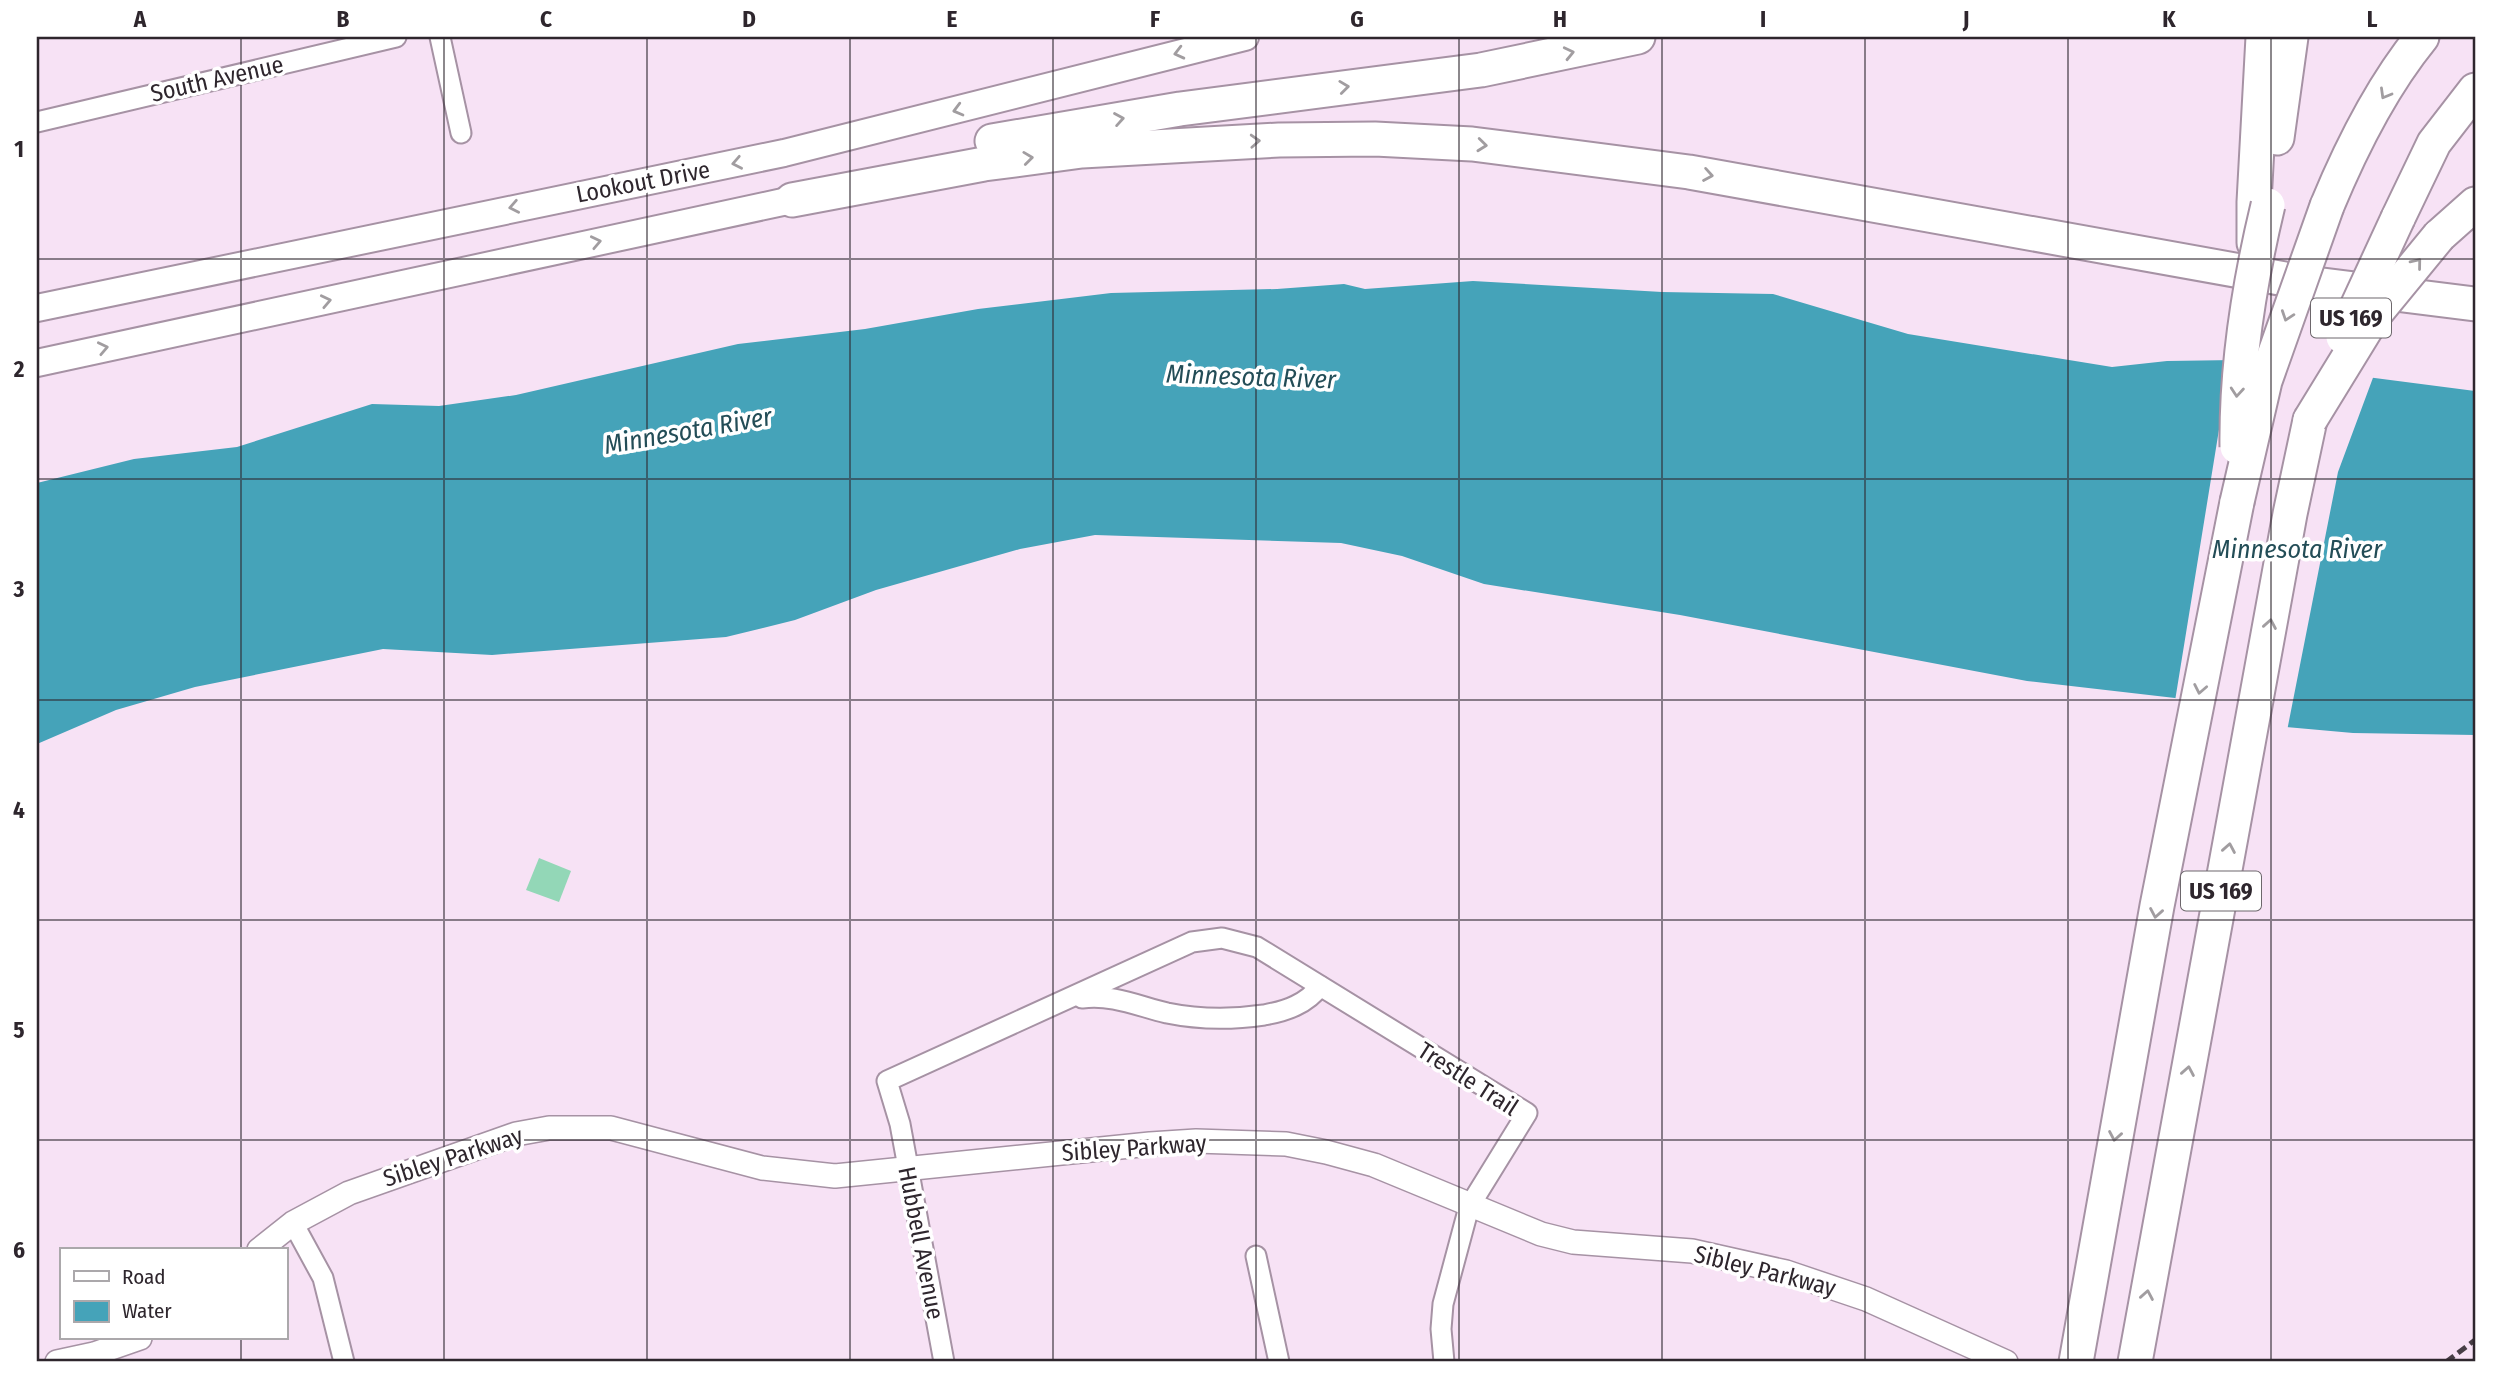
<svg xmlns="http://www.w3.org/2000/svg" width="2512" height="1399" font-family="'Fira Sans Condensed',sans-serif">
<rect width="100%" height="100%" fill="#f7e2f5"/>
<path fill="#93d7b7" d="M 539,858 L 571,871 L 559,902 L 526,890 Z"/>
<path fill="#45a3b9" d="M 1473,281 L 1662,292 L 1773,294 L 1908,334 L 2112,367 L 2167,361 L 2235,360 L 2475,391 L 2475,735 L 2353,733 L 2263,725 L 2175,698 L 2027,681 L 1680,615 L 1484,584 L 1402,556 L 1341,543 L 1095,535 L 1020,549 L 876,590 L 795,620 L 726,637 L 492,655 L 383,649 L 195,687 L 116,710 L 37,744 L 37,483 L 134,459 L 237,447 L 372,404 L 439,406 L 516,395 L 738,344 L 865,329 L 978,309 L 1111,293 L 1277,289 L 1344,284 L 1365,289 Z"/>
<path fill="#f7e2f5" d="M 2235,356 L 2374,375 L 2338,472 L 2287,731 L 2262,728 L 2175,701 L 2222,411 Z"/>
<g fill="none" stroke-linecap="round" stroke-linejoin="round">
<g stroke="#a692a4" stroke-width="23">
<g id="minor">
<path d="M 440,37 L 461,133"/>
<path d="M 37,122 L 396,37"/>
<path d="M 1082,998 C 1112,994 1138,1006 1167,1013 C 1201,1020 1230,1020 1264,1015 C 1286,1011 1307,1004 1320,986"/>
<path d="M 293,1223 L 323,1278 L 344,1362"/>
<path d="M 1256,1256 L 1279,1362"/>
<path d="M 944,1362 L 900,1124 L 887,1081 L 1192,942 L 1222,938 L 1257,947 L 1527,1113 L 1469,1207 L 1443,1304 L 1441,1329 L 1444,1362"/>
</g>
</g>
<g stroke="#a692a4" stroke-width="26">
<g id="tertiary">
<path d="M 259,1250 L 293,1223 L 349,1193 L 516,1134 L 549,1128 L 611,1128 L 762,1168 L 835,1176 L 1150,1144 L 1196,1141 L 1286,1144 L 1326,1152 L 1374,1165 L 1541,1234 L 1573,1242 L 1692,1251 L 1786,1272 L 1866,1299 L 2006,1362"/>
<path d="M 57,1362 L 94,1354 L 140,1338"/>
</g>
</g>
<g stroke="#a692a4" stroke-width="30">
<g id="secondary">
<path d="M 37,308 L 784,153 L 1245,37"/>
<path d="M 37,363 L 792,200"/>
</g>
</g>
<g stroke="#a692a4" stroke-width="37">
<g id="motorway">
<path d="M 2277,138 L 2291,37"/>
<path d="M 992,141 L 1180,109 L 1481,70 L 1638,37"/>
<path d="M 792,200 L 984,164 L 1082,151 L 1279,140 L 1375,139 L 1472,144 L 1689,172 L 2307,283 L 2475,304"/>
<path d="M 2327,206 C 2351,148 2382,86 2422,37"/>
<path d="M 2398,218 L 2434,143 L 2475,90"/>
<path d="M 2439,236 L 2475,204"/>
<path d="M 2254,243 L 2254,202 L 2263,37"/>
<path d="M 2076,1362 L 2157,906 L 2237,502"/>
<path d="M 2135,1362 L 2290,514 L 2310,420"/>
</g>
</g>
<use href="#minor" stroke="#fff" stroke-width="19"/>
<use href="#tertiary" stroke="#fff" stroke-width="23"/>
<use href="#secondary" stroke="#fff" stroke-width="26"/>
<use href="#motorway" stroke="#fff" stroke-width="33"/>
<g stroke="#473e46" stroke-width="5" stroke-dasharray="10 5" stroke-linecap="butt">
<path d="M 2446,1362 L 2475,1340"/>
<path d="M 2473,1362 L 2475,1360"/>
</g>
<g stroke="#a692a4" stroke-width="37" stroke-linecap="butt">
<g id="motorway-bridge">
<path d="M 2343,337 L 2398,218"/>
<path d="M 2310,420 L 2375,314 L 2439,236"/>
<path d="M 2237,447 C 2236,366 2249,284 2268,205"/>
<path d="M 2237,502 L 2265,381 L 2327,206"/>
</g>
</g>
<use href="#motorway-bridge" stroke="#fff" stroke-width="33"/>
</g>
<defs><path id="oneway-chevron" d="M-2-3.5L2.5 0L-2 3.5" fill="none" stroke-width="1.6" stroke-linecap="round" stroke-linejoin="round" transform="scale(1.75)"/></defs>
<g stroke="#a19da0">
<use href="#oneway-chevron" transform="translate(1179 53) rotate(166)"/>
<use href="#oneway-chevron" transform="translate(1569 53) rotate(-13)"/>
<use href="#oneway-chevron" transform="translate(1344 87) rotate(-7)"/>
<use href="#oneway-chevron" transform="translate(2385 94) rotate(120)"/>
<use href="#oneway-chevron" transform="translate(958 110) rotate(165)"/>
<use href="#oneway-chevron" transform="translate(1119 119) rotate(-10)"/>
<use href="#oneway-chevron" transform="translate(1255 141) rotate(-3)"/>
<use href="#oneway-chevron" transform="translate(1482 145) rotate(6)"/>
<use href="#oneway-chevron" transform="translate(1028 158) rotate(-7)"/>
<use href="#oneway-chevron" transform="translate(737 163) rotate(169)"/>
<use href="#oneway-chevron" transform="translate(1708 175) rotate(10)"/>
<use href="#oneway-chevron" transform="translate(514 207) rotate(169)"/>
<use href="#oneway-chevron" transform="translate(596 242) rotate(-12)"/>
<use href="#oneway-chevron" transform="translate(2417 263) rotate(-51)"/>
<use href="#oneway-chevron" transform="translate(326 301) rotate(-12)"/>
<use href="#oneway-chevron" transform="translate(2287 316) rotate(109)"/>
<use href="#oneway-chevron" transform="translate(103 348) rotate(-12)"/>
<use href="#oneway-chevron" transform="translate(2237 392) rotate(95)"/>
<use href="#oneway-chevron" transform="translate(2270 624) rotate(-80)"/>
<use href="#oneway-chevron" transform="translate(2200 689) rotate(101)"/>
<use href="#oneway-chevron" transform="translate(2229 848) rotate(-80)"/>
<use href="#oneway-chevron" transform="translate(2156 913) rotate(100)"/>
<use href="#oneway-chevron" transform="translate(2188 1071) rotate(-80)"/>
<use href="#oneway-chevron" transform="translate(2115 1136) rotate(100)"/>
<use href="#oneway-chevron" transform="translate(2147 1295) rotate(-80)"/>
</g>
<path fill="none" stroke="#2e262d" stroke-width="2" stroke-opacity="0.55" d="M 241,37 L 241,1250M 444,37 L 444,1362M 647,37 L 647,1362M 850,37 L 850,1362M 1053,37 L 1053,1362M 1256,37 L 1256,1362M 1459,37 L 1459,1362M 1662,37 L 1662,1362M 1865,37 L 1865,1362M 2068,37 L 2068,1362M 2271,37 L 2271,1362M 37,259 L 2475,259M 37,479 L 2475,479M 37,700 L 2475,700M 37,920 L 2475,920M 37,1140 L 2475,1140M 241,1338 L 241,1362"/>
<g text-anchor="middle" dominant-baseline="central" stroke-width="7" stroke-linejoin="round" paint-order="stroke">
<g fill="#fff" stroke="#6d676c" stroke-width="2">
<rect x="2311" y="298.5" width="80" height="39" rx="5"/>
<rect x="2181" y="871.5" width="80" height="39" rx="5"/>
</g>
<g font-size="23" font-weight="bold" fill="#2e262d">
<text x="2351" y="318">US 169</text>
<text x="2221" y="891">US 169</text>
</g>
<g font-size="24" fill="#2e262d" stroke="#fff">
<text transform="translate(217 79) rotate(-13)">South Avenue</text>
<text transform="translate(643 182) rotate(-11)">Lookout Drive</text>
<text transform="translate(1468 1079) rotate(33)">Trestle Trail</text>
<text transform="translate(1134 1148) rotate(-4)">Sibley Parkway</text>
<text transform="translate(453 1157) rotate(-18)">Sibley Parkway</text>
<text transform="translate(921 1243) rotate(79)">Hubbell Avenue</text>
<text transform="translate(1765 1271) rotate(14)">Sibley Parkway</text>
</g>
<g font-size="26" font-style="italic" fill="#234d57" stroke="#fff">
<text transform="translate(1251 377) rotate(2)">Minnesota River</text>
<text transform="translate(688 431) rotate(-10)">Minnesota River</text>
<text x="2297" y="549">Minnesota River</text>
</g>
</g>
<rect width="2512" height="1399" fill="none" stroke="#ffffff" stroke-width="77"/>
<rect x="60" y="1248" width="228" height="91" fill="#ffffff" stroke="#aba8ab" stroke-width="2"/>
<rect x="74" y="1271" width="35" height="10" fill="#ffffff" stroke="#aba8ab" stroke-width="2"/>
<text x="122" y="1284" font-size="21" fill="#2e262d">Road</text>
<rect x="74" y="1301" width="35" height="21" fill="#45a3b9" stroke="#aba8ab" stroke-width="2"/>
<text x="122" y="1318" font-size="21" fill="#2e262d">Water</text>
<rect x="38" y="38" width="2436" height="1322" fill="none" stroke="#2e262d" stroke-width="2.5"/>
<g font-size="23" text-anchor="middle" font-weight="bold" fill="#2e262d">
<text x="140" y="27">A</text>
<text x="343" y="27">B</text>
<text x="546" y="27">C</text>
<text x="749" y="27">D</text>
<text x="952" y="27">E</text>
<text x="1155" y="27">F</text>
<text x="1357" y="27">G</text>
<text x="1560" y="27">H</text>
<text x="1763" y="27">I</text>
<text x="1966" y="27">J</text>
<text x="2169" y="27">K</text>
<text x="2372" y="27">L</text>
<text x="19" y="157">1</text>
<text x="19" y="377">2</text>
<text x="19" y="597">3</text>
<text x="19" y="818">4</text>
<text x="19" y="1038">5</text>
<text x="19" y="1258">6</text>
</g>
</svg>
